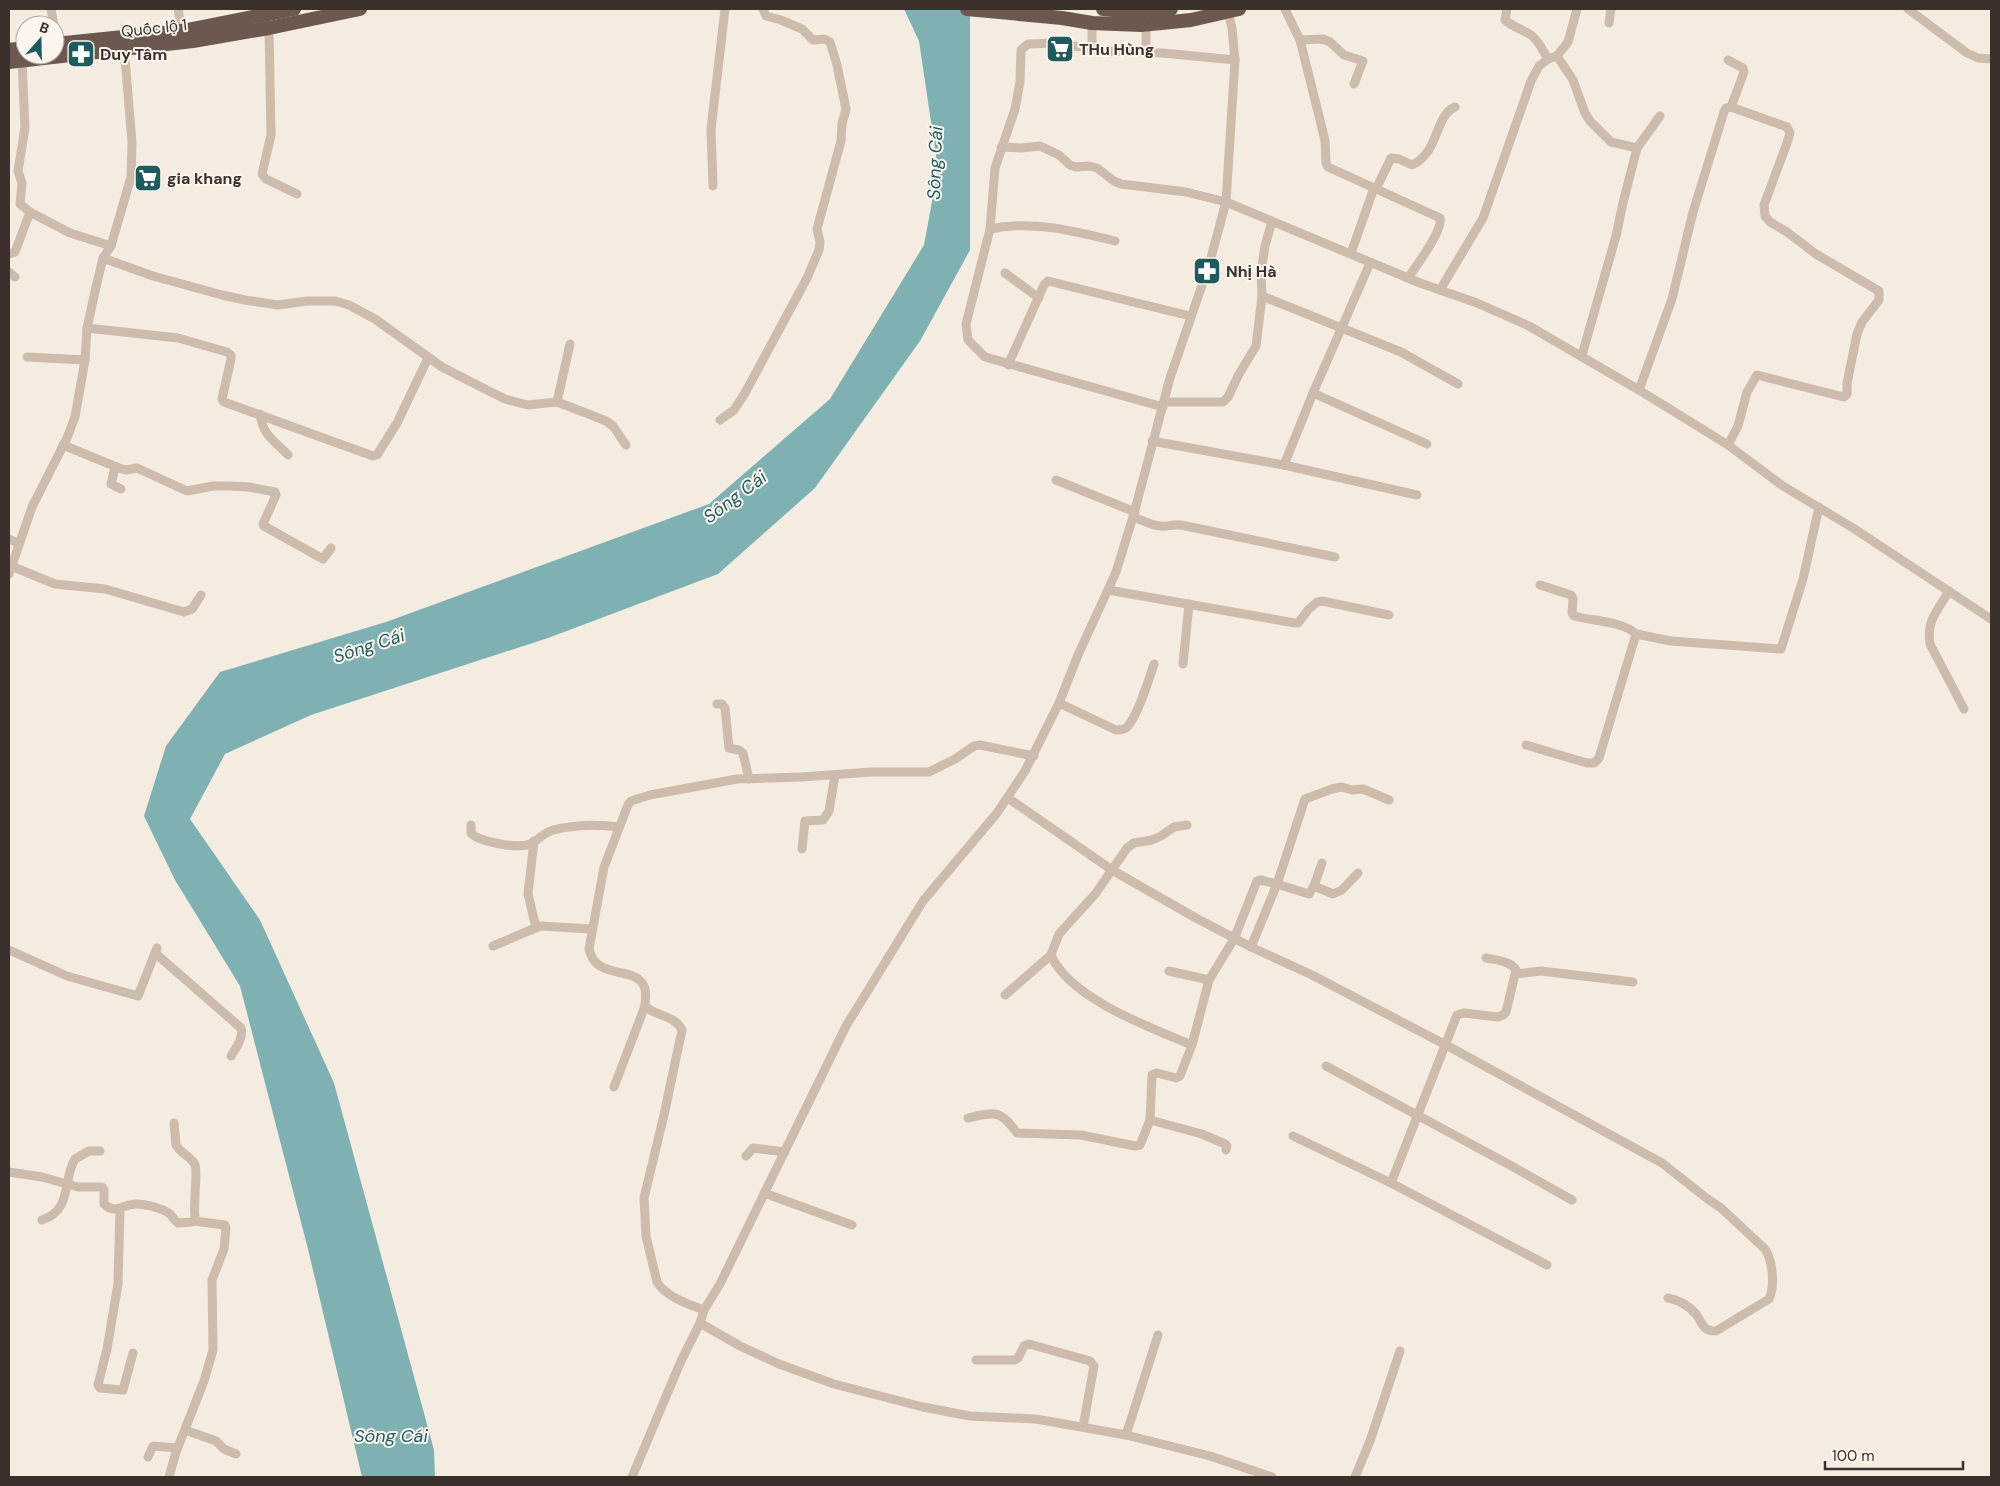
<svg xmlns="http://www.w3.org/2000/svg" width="2000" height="1486" font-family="'DM Sans',sans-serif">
<rect width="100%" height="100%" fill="#f4ebe1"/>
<path fill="#7fb0b2" d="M 904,9 L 967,9 L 970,14 L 970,250 L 920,341 L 815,488 L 718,574 L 548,638 L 311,715 L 225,754 L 190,819 L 260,920 L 334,1083 L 434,1450 L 435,1477 L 362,1477 L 308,1249 L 240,986 L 175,880 L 144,816 L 166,746 L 220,672 L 386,622 L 709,504 L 830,399 L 924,245 L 938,169 L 919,41 Z"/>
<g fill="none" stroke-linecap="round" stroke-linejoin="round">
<g stroke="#cdbbac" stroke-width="9">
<path d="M 51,9 L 54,25"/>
<path d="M 178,9 L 182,31"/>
<path d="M 1285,9 L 1300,40 L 1321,124 L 1325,141 L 1326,163 L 1328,167 L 1440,218 C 1443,231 1416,266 1408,278"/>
<path d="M 1507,9 L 1505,20 C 1513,27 1522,29 1531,35 C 1539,41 1543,51 1548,59"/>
<path d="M 1908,9 L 1967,53 L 1978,58 L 1991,59"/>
<path d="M 1609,23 L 1611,9"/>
<path d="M 269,28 L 271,135 L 262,174 L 266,179 L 297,194"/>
<path d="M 1300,40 L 1323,39 L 1330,42 L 1344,55 L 1363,61 L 1354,84"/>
<path d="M 1092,49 L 1092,23"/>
<path d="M 1146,52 L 1146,24"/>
<path d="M 1557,56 L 1573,80 L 1585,113 L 1590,121 L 1611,142 L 1637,148 L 1660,116"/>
<path d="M 22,60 L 25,128 L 18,171 L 22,183 L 20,204 L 30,212 L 70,233 L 111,246"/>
<path d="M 1728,60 L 1743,68 L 1744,72 L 1731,107"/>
<path d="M 1001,147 L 1022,148 L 1040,146 L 1059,155 L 1070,165 L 1076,167 L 1089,166 L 1097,168 L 1114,181 L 1121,184 L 1186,192 L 1226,202 L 1420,283 L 1477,303 L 1529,326 L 1639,390 L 1728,445 L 1783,486 L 1853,528 L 1991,619"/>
<path d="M 713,186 L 711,129 L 725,9"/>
<path d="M 1376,189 L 1391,158 L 1399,159 L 1412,165 C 1440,152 1434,116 1455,107"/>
<path d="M 990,229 C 1031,220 1075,231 1115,241"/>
<path d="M 1351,253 L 1374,188"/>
<path d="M 9,254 L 15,252 L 30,212"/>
<path d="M 103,258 L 153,276 L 222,295 L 245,300 L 278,305 L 307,301 L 335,301 L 349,305 L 375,319 L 442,367 L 481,387 L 505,399 L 528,405 L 557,402 L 586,413 L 606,421 L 613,426 L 626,445"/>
<path d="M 9,272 L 15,277"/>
<path d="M 1005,273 L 1039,298"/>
<path d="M 1440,290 L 1483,218 L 1531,81 L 1539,66 L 1548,59 L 1557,56 L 1568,42 L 1577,9"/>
<path d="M 1262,296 L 1401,352 L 1458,384"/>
<path d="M 87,328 L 178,338 L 227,352 L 231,355 L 231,359 L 222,399 L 224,402 L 373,456 L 377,455 L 397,423 L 428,358"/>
<path d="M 1582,355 L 1616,236 L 1623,203 L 1637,148"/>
<path d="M 27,357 L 85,360"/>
<path d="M 1008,365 L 1044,285 L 1048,281 L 1190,316"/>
<path d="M 1639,390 L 1672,299 L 1693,212 L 1724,112 L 1726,108 L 1731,107 L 1787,127 L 1790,133 L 1787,143 L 1764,205 L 1765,216 L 1770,222 L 1787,232 L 1816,254 L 1879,291 L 1879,300 L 1862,322 L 1857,334 L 1847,383 L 1847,394 L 1844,397 L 1757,375 L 1747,392 L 1738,426 L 1728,445"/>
<path d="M 1313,393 L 1427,444"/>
<path d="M 557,402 L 570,344"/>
<path d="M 1164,402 L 1223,402 L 1228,397 L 1239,374 L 1256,346 L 1262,296 L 1261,272 L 1265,246 L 1272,221"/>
<path d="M 1163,407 L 985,357 L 968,340 L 966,324 L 990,229 L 995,168 L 1015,109 L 1020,82 L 1021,50 L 1028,44 L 1055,43 L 1106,51 L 1163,53 L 1235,60"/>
<path d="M 260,414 C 263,436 274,440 288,455"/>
<path d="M 720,420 L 734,410 L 745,393 L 807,278 L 819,250 L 820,242 L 817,229 L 841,141 L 842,124 L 846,109 L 837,65 L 830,42 L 824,39 L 813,40 L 802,29 L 781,20 L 766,16 L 763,9"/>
<path d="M 1152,441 L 1284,465 L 1417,495"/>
<path d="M 63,445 L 119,468 L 126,470 L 137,468 L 187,491 L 213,486 L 230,486 L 249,487 L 275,492 L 276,495 L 263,524 L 264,526 L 323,559 L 331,548"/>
<path d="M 1284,465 L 1313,393 L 1370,263"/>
<path d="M 115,467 L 111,484 L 121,489"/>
<path d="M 1056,480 L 1135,512"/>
<path d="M 1133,517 C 1142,520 1152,526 1161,526 C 1167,527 1172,524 1181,525 L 1335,557"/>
<path d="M 9,539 L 18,543"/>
<path d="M 11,566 L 55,584 L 105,589 L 184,612 L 192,609 L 201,595"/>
<path d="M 9,574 L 32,507 L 67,438 L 75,417 L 85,360 L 87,328 L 96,287 L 103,258 L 111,246 L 131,177 L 132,143 L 124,46"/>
<path d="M 1540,585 L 1571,595 L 1573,599 L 1572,613 L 1574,616 C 1591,621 1623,621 1636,634"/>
<path d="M 1108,590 L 1295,623 L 1298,623 L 1308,610 L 1317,602 L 1322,601 L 1389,615"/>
<path d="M 1949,591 C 1938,610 1926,621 1930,644 L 1964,709"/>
<path d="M 1183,664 L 1189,604"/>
<path d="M 1059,703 L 1116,730 C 1120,730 1124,730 1127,727 C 1138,716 1149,679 1154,664"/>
<path d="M 717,704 L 722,704 L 725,708 L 729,748 L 739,750 L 743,753 L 749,779"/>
<path d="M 1526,745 L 1587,763 L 1594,763 L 1599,758 L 1636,634 L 1671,641 L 1781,649 L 1803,579 L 1819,507"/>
<path d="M 1008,798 L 1112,870 L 1196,918 L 1251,947 L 1312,975 L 1446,1045 L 1662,1163 L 1709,1200 L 1721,1208 L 1765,1249 C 1773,1261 1775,1286 1769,1299 L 1716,1331 C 1702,1331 1703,1324 1696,1314 C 1689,1306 1678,1300 1668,1298"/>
<path d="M 471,825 L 471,833 C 479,842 518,849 530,844 C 539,840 543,833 553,830 C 574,825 597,824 619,827"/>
<path d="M 1187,825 L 1174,827 L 1161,836 L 1152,840 L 1134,843 L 1127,848 L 1096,893 L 1059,934 L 1051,955 C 1069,998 1151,1028 1192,1045"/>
<path d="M 534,841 L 528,894 L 536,928"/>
<path d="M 802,849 L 805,821 L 823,820 L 829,811 L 835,775"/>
<path d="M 1314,886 L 1333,894 L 1342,890 L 1358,873"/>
<path d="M 493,946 L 540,926 L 592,929"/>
<path d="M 1251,947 L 1277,884 L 1309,894 L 1314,886 L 1322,863"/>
<path d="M 9,950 L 67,976 L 138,996 L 157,948"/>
<path d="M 155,953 L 241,1028 C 244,1037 236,1048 231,1056"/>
<path d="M 1169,971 L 1209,980 L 1234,939 L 1257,881 L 1260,880 L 1277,884 L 1305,799 L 1332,789 L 1341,787 L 1352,790 L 1363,789 L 1389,800"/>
<path d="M 1516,974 L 1541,971 L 1633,982"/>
<path d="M 1005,995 L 1051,955"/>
<path d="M 1326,1066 L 1508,1164 L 1572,1200"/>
<path d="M 614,1087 L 645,1006"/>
<path d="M 968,1118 C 995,1112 1000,1109 1017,1133 L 1081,1135 L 1135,1146 L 1140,1145 L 1150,1120 L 1152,1075 L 1157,1073 L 1176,1078 L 1180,1076 L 1192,1045 L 1209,980"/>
<path d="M 1150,1120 L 1202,1134 L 1225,1144 L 1227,1146 L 1226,1150"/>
<path d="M 1293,1136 L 1391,1183 L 1547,1265"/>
<path d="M 746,1156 L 753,1148 L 785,1152"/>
<path d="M 9,1172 L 42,1177 L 78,1187 L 102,1187 L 104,1190 L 104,1204 C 115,1215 124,1204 136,1204 C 146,1204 162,1208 170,1214 C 173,1217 174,1220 178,1223 L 192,1222 L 194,1221 L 195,1217 C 193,1206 198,1171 195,1165 C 192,1157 181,1154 176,1145 L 174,1123"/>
<path d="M 1391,1183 L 1457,1015 L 1464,1013 L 1498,1017 L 1503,1015 L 1506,1012 L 1516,970 C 1511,961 1496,960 1486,958"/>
<path d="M 764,1193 L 852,1225"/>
<path d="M 120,1210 L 118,1284 L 107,1349 L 98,1385 L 100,1388 L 123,1390 L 133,1353"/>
<path d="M 42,1220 C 73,1210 62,1180 75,1159 L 89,1151 L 100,1151"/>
<path d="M 704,1310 C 688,1304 666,1297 657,1282 L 646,1236 L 644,1198 L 664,1115 L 682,1030 C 674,1014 656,1017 645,1006 C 645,1000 647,992 644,986 C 634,965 596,981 589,949 L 604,867 L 628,805 L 631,801 L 650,795 L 737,779 L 801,777 L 871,772 L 929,772 L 955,759 L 974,746 L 980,745 L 1034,756"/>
<path d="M 700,1323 L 740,1346 L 779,1364 L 834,1384 L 923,1407 L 970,1416 L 1036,1419 L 1126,1435 L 1210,1456 L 1272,1477"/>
<path d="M 976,1360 L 1015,1360 L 1018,1358 L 1024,1346 L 1029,1344 L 1090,1361 L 1094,1366 L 1083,1427"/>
<path d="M 185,1430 L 216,1441 L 224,1449 L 236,1454"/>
<path d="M 1126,1435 L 1158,1335"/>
<path d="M 148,1457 L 153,1446 L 178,1448"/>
<path d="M 169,1477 L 176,1452 L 204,1381 L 213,1350 L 212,1280 L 224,1249 L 226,1228 L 225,1225 L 194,1221"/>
<path d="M 632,1477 L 681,1361 L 700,1323 L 704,1310 L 720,1284 L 846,1026 L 923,901 L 997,813 L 1025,771 L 1059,703 L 1078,655 L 1116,572 L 1133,517 L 1170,378 L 1209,265 L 1226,202 L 1235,60 L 1232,28 L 1228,12"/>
<path d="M 1355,1477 L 1370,1441 L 1400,1351"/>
</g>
<g stroke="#6c584f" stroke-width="14">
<path d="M 967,9 L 1062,18 L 1092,23 L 1141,25 L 1191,20 L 1239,9"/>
<path d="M 1103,9 L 1132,12 L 1171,9"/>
<path d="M 55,44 L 182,31 L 294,9"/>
<path d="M 9,50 L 25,48"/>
<path d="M 9,62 L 193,41 L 269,28 L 360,9"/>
</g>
</g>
<defs>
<g id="supermarket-square" transform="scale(1.4375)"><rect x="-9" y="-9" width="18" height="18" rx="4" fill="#1f5a5e" stroke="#fbf5ee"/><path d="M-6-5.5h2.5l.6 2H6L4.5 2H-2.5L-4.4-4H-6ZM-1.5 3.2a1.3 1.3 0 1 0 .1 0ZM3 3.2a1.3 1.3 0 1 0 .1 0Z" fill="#fff"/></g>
<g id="pharmacy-square" transform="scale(1.4375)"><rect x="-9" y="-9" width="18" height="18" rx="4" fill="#1f5a5e" stroke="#fbf5ee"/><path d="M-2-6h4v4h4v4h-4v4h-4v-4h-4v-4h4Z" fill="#fff"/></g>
</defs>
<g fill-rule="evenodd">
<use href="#supermarket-square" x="1060" y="49"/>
<use href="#pharmacy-square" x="81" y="54"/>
<use href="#supermarket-square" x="148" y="178"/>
<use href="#pharmacy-square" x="1207" y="271"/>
</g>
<g text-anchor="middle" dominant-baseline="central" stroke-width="4" stroke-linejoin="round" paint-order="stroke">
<g font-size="16" fill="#3b302b" stroke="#fbf5ee">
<text transform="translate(154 28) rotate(-6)">Quốc lộ 1</text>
</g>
<g font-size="16" font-weight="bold" fill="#3b302b" stroke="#fbf5ee" text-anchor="start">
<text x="1079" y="49">THu Hùng</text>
<text x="100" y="54">Duy Tâm</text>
<text x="167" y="178">gia khang</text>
<text x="1226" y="271">Nhị Hà</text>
</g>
<g font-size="18" font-style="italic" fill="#1f5a5e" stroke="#fbf5ee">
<text transform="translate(935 163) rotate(-88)">Sông Cái</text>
<text transform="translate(735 497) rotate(-37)">Sông Cái</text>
<text transform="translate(369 646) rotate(-18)">Sông Cái</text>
<text x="391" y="1436">Sông Cái</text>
</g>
</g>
<rect width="2000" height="1486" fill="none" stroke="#3b302b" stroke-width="20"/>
<g transform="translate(40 40) rotate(20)"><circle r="24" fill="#fbf5ee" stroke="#aea6a0"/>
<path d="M0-4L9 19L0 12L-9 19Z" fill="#1f5a5e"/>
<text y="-8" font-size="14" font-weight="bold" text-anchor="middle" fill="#3b302b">B</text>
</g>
<path d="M1825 1461v8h138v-8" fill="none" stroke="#3b302b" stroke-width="2.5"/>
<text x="1832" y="1461" font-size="15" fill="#3b302b" stroke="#fbf5ee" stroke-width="4" paint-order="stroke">100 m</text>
</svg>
